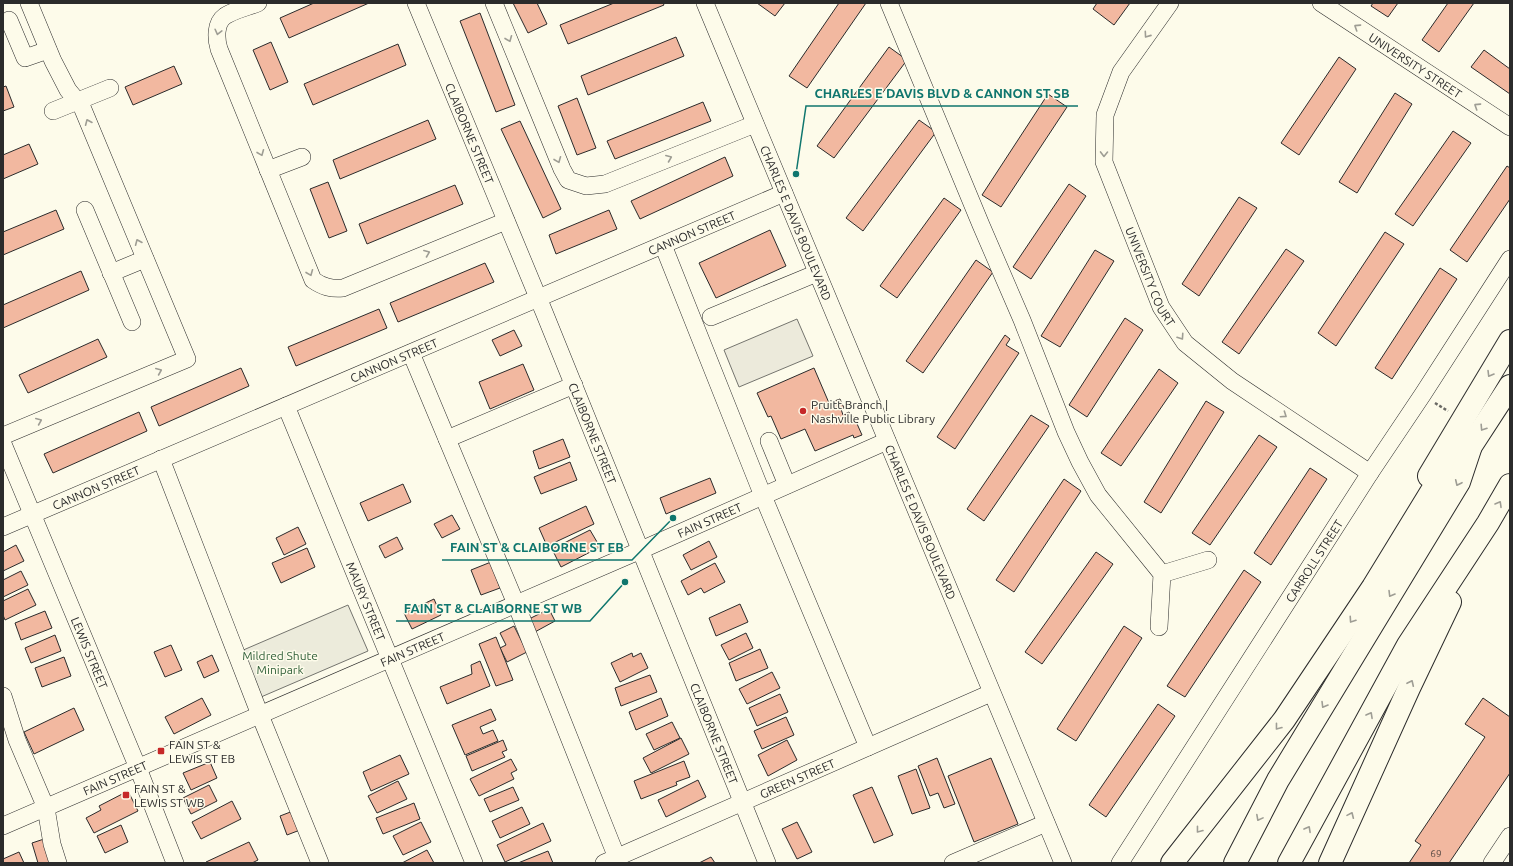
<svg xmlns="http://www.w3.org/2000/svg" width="1513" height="866" font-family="Ubuntu,sans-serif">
<rect width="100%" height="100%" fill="#fdfbea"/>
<path fill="#ecebdb" stroke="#74746e" d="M 348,605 L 368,651 L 261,697 L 241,651 Z"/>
<path fill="#eceadb" stroke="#74746e" d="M 797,319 L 813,356 L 739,387 L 724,350 Z"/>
<g fill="#f2b8a0" stroke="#2b2b2b">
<path d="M 314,3 L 369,3 L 289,38 L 280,18 Z"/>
<path d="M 513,3 L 537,3 L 547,24 L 528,33 Z"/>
<path d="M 614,3 L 663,3 L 664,5 L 568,44 L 560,25 Z"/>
<path d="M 757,3 L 785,3 L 775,16 Z"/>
<path d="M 839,3 L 866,3 L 807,88 L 789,76 Z"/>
<path d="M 1097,3 L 1130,3 L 1114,25 L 1093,9 Z"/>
<path d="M 1373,3 L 1398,3 L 1388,17 L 1371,6 Z"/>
<path d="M 1448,3 L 1474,3 L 1439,52 L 1422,40 Z"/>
<path d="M 480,13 L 515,105 L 496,112 L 460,21 Z"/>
<path d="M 676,37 L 684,56 L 588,95 L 581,76 Z"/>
<path d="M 271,42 L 288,82 L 270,90 L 253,50 Z"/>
<path d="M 398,44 L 406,65 L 313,105 L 304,84 Z"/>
<path d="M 889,47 L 907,60 L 834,158 L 817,146 Z"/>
<path d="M 1484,50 L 1510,69 L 1510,94 L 1471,67 Z"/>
<path d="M 1339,57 L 1356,69 L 1299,155 L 1281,143 Z"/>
<path d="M 174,66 L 182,84 L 133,105 L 125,87 Z"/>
<path d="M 6,86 L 14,107 L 3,111 L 3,87 Z"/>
<path d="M 1395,93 L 1412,104 L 1357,193 L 1339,182 Z"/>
<path d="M 1048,94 L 1067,107 L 1001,207 L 982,195 Z"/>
<path d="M 577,98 L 596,148 L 577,155 L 558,106 Z"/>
<path d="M 703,102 L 711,121 L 615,159 L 607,141 Z"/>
<path d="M 428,120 L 436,139 L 340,179 L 333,160 Z"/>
<path d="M 919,120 L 936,132 L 863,231 L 846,218 Z"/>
<path d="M 520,121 L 561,209 L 543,218 L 501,129 Z"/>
<path d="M 1453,131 L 1471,143 L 1413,226 L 1395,214 Z"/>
<path d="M 29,144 L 38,164 L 3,179 L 3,155 Z"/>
<path d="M 725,157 L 733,176 L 640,219 L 631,201 Z"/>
<path d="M 1507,166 L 1510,168 L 1510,199 L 1467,262 L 1450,250 Z"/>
<path d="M 328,182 L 347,231 L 329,238 L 310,189 Z"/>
<path d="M 1069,184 L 1086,196 L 1031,279 L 1013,267 Z"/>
<path d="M 455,185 L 463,204 L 367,244 L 359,224 Z"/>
<path d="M 1239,197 L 1257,208 L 1199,296 L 1182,284 Z"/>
<path d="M 944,198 L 961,210 L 897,298 L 880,286 Z"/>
<path d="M 56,210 L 64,229 L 3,255 L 3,232 Z"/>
<path d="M 609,210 L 617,229 L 556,254 L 549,235 Z"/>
<path d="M 770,230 L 786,266 L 716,298 L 699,263 Z"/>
<path d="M 1385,232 L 1404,244 L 1336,346 L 1318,333 Z"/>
<path d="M 1286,249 L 1304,261 L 1239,354 L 1222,342 Z"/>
<path d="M 1095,250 L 1114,261 L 1060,347 L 1041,336 Z"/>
<path d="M 976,260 L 993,272 L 923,373 L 906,361 Z"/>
<path d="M 485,263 L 494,282 L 398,322 L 390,303 Z"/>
<path d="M 1440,268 L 1457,279 L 1392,379 L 1375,368 Z"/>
<path d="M 81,271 L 89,290 L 3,328 L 3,305 Z"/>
<path d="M 379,309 L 387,328 L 296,366 L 288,347 Z"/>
<path d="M 1125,318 L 1143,330 L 1087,417 L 1069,405 Z"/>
<path d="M 514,330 L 522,346 L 500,356 L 492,340 Z"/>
<path d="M 1005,335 L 1010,339 L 1006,345 L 1019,353 L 955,449 L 937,437 Z"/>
<path d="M 98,339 L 107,357 L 28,393 L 19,375 Z"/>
<path d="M 523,364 L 534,390 L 490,409 L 479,382 Z"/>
<path d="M 241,368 L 249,386 L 159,426 L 151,407 Z"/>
<path d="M 814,368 L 829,403 L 840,399 L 844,408 L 841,409 L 843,415 L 849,412 L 852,418 L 854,417 L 862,435 L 854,438 L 853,435 L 815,451 L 805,429 L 781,439 L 771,416 L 768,417 L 757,393 Z"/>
<path d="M 1159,369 L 1178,383 L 1121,466 L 1101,453 Z"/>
<path d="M 1206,401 L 1224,412 L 1161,513 L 1144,502 Z"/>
<path d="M 139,412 L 147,431 L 53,473 L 44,454 Z"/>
<path d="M 1031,415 L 1049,426 L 984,521 L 967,509 Z"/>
<path d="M 1259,435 L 1277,447 L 1210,545 L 1192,533 Z"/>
<path d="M 563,439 L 570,457 L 539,469 L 533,451 Z"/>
<path d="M 570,462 L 577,480 L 541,494 L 534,477 Z"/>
<path d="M 1310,468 L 1327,479 L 1271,565 L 1254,553 Z"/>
<path d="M 710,478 L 716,493 L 666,514 L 660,498 Z"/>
<path d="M 1064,479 L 1081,491 L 1014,592 L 996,580 Z"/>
<path d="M 403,484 L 411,502 L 368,521 L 360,503 Z"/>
<path d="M 586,506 L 594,524 L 547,546 L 539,528 Z"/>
<path d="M 452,515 L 460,529 L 442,538 L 434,524 Z"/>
<path d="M 298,527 L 306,544 L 284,555 L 276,538 Z"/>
<path d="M 590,530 L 600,547 L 561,567 L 552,549 Z"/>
<path d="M 397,537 L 403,549 L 385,558 L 379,546 Z"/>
<path d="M 709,541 L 717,557 L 691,570 L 683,555 Z"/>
<path d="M 16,545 L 24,561 L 3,571 L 3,552 Z"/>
<path d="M 307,548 L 315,567 L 281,583 L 272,563 Z"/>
<path d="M 1096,552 L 1113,564 L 1042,664 L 1025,652 Z"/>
<path d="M 491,562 L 500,588 L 481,595 L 471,570 Z"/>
<path d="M 715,563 L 725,582 L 704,593 L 701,588 L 688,595 L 681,581 Z"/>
<path d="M 1244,570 L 1261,582 L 1185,697 L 1167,686 Z"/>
<path d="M 21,571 L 28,585 L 3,597 L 3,580 Z"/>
<path d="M 28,589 L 36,605 L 5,620 L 3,615 L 3,601 Z"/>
<path d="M 434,599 L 441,615 L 412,629 L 404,613 Z"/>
<path d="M 740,604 L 748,622 L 716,636 L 709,618 Z"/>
<path d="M 549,609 L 555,621 L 533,633 L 527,620 Z"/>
<path d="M 45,611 L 52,628 L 21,640 L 15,623 Z"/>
<path d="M 514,626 L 527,652 L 507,662 L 500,648 L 506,645 L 500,633 Z"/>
<path d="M 1124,626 L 1142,638 L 1076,741 L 1057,729 Z"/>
<path d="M 746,633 L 753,648 L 729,660 L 721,645 Z"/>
<path d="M 55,635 L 61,651 L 31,663 L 25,648 Z"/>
<path d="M 496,637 L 513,680 L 496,686 L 479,644 Z"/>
<path d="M 171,645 L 182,670 L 165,677 L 154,652 Z"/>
<path d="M 760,649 L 768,668 L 736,681 L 729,663 Z"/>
<path d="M 632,653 L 633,657 L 641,653 L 648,668 L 620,682 L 611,663 Z"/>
<path d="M 212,655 L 219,671 L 204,678 L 197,662 Z"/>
<path d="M 64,657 L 71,676 L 42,687 L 35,668 Z"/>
<path d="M 480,661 L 490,686 L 447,704 L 440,687 L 472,674 L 471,665 Z"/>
<path d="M 772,672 L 780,688 L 747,704 L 739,689 Z"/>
<path d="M 650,675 L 657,692 L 621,706 L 615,688 Z"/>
<path d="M 780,694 L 788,712 L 757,726 L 749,708 Z"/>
<path d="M 202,698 L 211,715 L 174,734 L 165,717 Z"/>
<path d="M 661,698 L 668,716 L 636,730 L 629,712 Z"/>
<path d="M 1483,698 L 1510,717 L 1510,773 L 1449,863 L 1409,863 L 1421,845 L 1415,841 L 1485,737 L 1465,724 Z"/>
<path d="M 1158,704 L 1175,716 L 1106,817 L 1089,805 Z"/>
<path d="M 74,708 L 84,730 L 34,754 L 24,732 Z"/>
<path d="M 491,709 L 496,720 L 480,727 L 483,734 L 493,730 L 498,741 L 465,755 L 452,725 Z"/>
<path d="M 786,717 L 794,735 L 762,749 L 754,731 Z"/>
<path d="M 672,722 L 680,738 L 654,750 L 646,734 Z"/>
<path d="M 681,738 L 689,754 L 651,773 L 643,758 Z"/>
<path d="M 503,740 L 507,750 L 502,752 L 505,757 L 472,771 L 466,756 Z"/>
<path d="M 787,740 L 797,760 L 768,776 L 758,755 Z"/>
<path d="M 400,755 L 409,774 L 371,791 L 363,772 Z"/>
<path d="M 937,758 L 955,804 L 944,808 L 938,793 L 930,796 L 918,766 Z"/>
<path d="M 991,758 L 1018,824 L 974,842 L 948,776 Z"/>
<path d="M 511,759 L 517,770 L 511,773 L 514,779 L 479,796 L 470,779 Z"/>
<path d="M 684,761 L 690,777 L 676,782 L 677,785 L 641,799 L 634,781 Z"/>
<path d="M 210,762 L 217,778 L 191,790 L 183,773 Z"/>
<path d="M 916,769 L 930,808 L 912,814 L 898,776 Z"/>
<path d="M 698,780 L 706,797 L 666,817 L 658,800 Z"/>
<path d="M 398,781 L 407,799 L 377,813 L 368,796 Z"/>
<path d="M 209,785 L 217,801 L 191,814 L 183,798 Z"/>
<path d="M 513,787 L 519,800 L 490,812 L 484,799 Z"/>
<path d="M 872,787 L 893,835 L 874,843 L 853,795 Z"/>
<path d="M 128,791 L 138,811 L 94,833 L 86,818 L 101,810 L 99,806 Z"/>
<path d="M 232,801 L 241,819 L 201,839 L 192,822 Z"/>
<path d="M 414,803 L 420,819 L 383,834 L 376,818 Z"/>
<path d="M 522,807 L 530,824 L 500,838 L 492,821 Z"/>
<path d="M 293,811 L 300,830 L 287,835 L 280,816 Z"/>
<path d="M 421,822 L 431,842 L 403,855 L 393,836 Z"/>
<path d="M 797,822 L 812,852 L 797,859 L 782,829 Z"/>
<path d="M 543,823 L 551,841 L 505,862 L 497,845 Z"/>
<path d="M 121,825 L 128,842 L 105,853 L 97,836 Z"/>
<path d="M 44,839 L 51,863 L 38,863 L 32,843 Z"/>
<path d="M 249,842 L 258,860 L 252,863 L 207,863 L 206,862 Z"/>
<path d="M 427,850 L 434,863 L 402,863 Z"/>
<path d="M 548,851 L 553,863 L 518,863 Z"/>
<path d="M 19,852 L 24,863 L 3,863 L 3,859 Z"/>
<path d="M 711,857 L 715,863 L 699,863 Z"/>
</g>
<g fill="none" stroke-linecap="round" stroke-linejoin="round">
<g stroke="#2b2b2b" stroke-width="18">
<g id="minor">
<path d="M 258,3 C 248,7 234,10 225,16 C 215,23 216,39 219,49 L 313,280 C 323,287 331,289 343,288 L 506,221"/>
<path id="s1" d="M 416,3 L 544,312 L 767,863"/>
<path d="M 494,3 L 562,169 L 568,180 L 586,186 L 605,184 L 755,124"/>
<path id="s2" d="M 705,3 L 1063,863"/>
<path d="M 889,3 L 981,225 L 1022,320 L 1066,432 L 1080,462 L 1098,495 L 1162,574 L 1159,627"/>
<path id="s3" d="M 1170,3 L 1121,72 L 1105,115 L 1104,162 L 1161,307 L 1185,343 L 1232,381 L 1370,473"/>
<path id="s4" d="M 1321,3 L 1510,127"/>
<path d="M 9,20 L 25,58 L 48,50"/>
<path d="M 53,111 L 110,88"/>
<path d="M 268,170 L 302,157"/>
<path d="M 85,210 L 132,322"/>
<path d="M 663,245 L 763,496 L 868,747"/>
<path d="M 111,273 L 145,259"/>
<path d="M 711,317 L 817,273"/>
<path d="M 411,353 L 516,604 L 617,858"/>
<path id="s5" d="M 286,406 L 474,863"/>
<path d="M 3,436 L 187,359 L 82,107 L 68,90 L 53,61 L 29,3"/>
<path d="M 447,439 L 574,385"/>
<path d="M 769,441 L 787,485"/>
<path id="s6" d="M 3,444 L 138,768 L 175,863"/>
<path d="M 161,459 L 260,715 L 320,863"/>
<path id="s7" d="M 3,527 L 784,193"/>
<path d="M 1162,574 L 1208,560"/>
<path d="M 3,696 L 17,740 L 46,808 L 52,844 L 58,863"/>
<path id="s8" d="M 3,826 L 641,550 L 887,441"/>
<path id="s9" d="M 604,863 L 991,693"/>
<path d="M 953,863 L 1046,823"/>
<path id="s10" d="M 1120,863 L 1370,473 L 1423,394 L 1510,259"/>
<path d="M 1492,863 L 1510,836"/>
</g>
</g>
<g stroke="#2b2b2b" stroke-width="24">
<g id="highway">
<path d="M 1429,476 L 1510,341"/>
<path d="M 1172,863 L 1284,720 L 1373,587 L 1444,471 L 1471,446 L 1510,386"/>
<path d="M 1235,863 L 1278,780 L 1459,482 L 1470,449"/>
<path d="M 1289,863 L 1408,645 L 1488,523 L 1510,485"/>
<path d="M 1330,863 L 1409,688 L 1450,602"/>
</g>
</g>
<path stroke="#6a6964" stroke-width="2.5" stroke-dasharray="3 2" stroke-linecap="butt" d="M 1435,403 L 1448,411"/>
<use href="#minor" stroke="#fdfbea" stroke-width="17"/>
<use href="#highway" stroke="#fdfbea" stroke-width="22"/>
</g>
<defs><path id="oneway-chevron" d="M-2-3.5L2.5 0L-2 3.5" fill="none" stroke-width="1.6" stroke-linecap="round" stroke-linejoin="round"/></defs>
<g stroke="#9e9d94">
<use href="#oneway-chevron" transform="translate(1357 27) rotate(-147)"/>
<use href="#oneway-chevron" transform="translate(218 32) rotate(104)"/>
<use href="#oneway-chevron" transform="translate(1147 35) rotate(125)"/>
<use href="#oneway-chevron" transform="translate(509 39) rotate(68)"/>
<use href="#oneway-chevron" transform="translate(1477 106) rotate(-147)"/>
<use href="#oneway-chevron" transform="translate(88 122) rotate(-113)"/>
<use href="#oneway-chevron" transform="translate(261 153) rotate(68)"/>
<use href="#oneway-chevron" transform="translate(1104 154) rotate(91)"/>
<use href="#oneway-chevron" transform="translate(669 158) rotate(-22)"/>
<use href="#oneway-chevron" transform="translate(558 160) rotate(68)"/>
<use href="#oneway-chevron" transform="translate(138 242) rotate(-113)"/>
<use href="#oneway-chevron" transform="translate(427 253) rotate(-22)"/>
<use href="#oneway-chevron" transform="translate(310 273) rotate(68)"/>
<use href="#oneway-chevron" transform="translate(1181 337) rotate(56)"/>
<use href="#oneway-chevron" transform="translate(159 371) rotate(-23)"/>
<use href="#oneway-chevron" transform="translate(1490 374) rotate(121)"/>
<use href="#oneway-chevron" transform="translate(1284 415) rotate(34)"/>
<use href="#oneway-chevron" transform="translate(39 421) rotate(-23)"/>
<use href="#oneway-chevron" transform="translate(1483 428) rotate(123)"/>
<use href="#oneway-chevron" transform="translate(1458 483) rotate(115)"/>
<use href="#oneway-chevron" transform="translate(1499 504) rotate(-60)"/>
<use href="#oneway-chevron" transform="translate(1391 594) rotate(121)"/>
<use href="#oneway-chevron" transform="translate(1352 620) rotate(124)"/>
<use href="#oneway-chevron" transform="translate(1411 683) rotate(-65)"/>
<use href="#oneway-chevron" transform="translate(1324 705) rotate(121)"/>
<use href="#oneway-chevron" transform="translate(1370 715) rotate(-61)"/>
<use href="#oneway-chevron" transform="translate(1278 727) rotate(128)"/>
<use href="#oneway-chevron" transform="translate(1351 815) rotate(-66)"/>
<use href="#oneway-chevron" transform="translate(1259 818) rotate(118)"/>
<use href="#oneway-chevron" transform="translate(1308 829) rotate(-61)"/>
<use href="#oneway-chevron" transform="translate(1199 830) rotate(128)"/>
</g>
<g fill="#c62828" stroke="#fdfbea" stroke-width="1.5">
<circle cx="803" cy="411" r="4"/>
<rect x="157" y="747" width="8" height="8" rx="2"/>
<rect x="122" y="791" width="8" height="8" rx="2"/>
</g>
<g text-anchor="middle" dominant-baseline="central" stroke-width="3" stroke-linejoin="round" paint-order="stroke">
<g font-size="10" fill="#5d4e48">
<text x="1436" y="853">69</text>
</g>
<g font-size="12" fill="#2b2b2b" stroke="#fdfbea">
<text stroke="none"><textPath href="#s4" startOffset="113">UNIVERSITY STREET</textPath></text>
<text stroke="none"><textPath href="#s1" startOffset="141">CLAIBORNE STREET</textPath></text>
<text stroke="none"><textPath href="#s2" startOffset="238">CHARLES E DAVIS BOULEVARD</textPath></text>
<text stroke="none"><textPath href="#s7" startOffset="749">CANNON STREET</textPath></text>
<text stroke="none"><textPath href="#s3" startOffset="301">UNIVERSITY COURT</textPath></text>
<text stroke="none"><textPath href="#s7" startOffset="425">CANNON STREET</textPath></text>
<text stroke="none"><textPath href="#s1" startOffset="465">CLAIBORNE STREET</textPath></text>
<text stroke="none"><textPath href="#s7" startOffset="101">CANNON STREET</textPath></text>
<text stroke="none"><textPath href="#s8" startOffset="770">FAIN STREET</textPath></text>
<text stroke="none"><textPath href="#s2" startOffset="562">CHARLES E DAVIS BOULEVARD</textPath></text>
<text stroke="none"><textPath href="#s10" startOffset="359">CARROLL STREET</textPath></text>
<text stroke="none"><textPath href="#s5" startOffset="211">MAURY STREET</textPath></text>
<text stroke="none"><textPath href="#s8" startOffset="446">FAIN STREET</textPath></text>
<text stroke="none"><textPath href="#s6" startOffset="226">LEWIS STREET</textPath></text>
<text stroke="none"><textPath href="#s1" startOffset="789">CLAIBORNE STREET</textPath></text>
<text stroke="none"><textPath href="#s8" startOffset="122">FAIN STREET</textPath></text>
<text stroke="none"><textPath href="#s9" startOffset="211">GREEN STREET</textPath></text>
</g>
<g font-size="12" fill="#2b2b2b" stroke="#fdfbea" text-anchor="start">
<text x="811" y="404">Pruitt Branch |<tspan x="811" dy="14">Nashville Public Library</tspan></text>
<text x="169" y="744">FAIN ST &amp;<tspan x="169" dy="14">LEWIS ST EB</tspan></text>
<text x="134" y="788">FAIN ST &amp;<tspan x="134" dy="14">LEWIS ST WB</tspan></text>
</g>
<g font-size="12" fill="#34623c" stroke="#fdfbea">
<text x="280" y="655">Mildred Shute<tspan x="280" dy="14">Minipark</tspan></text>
</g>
</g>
<path fill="none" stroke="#0f766e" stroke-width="1.5" d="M796 174L806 106H1078M673 518L632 560H442M625 582L590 621H396"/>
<g fill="#0f766e" stroke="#fdfbea" stroke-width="1.5">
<circle cx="796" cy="174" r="4"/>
<circle cx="673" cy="518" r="4"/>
<circle cx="625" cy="582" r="4"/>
</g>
<g font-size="13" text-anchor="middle" font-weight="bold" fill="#0f766e" stroke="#fdfbea" stroke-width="3" stroke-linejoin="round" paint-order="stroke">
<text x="942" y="98">CHARLES E DAVIS BLVD &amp; CANNON ST SB</text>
<text x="537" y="552">FAIN ST &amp; CLAIBORNE ST EB</text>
<text x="493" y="613">FAIN ST &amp; CLAIBORNE ST WB</text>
</g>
<rect width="1513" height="866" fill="none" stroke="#2b2b2b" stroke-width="8"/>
</svg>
